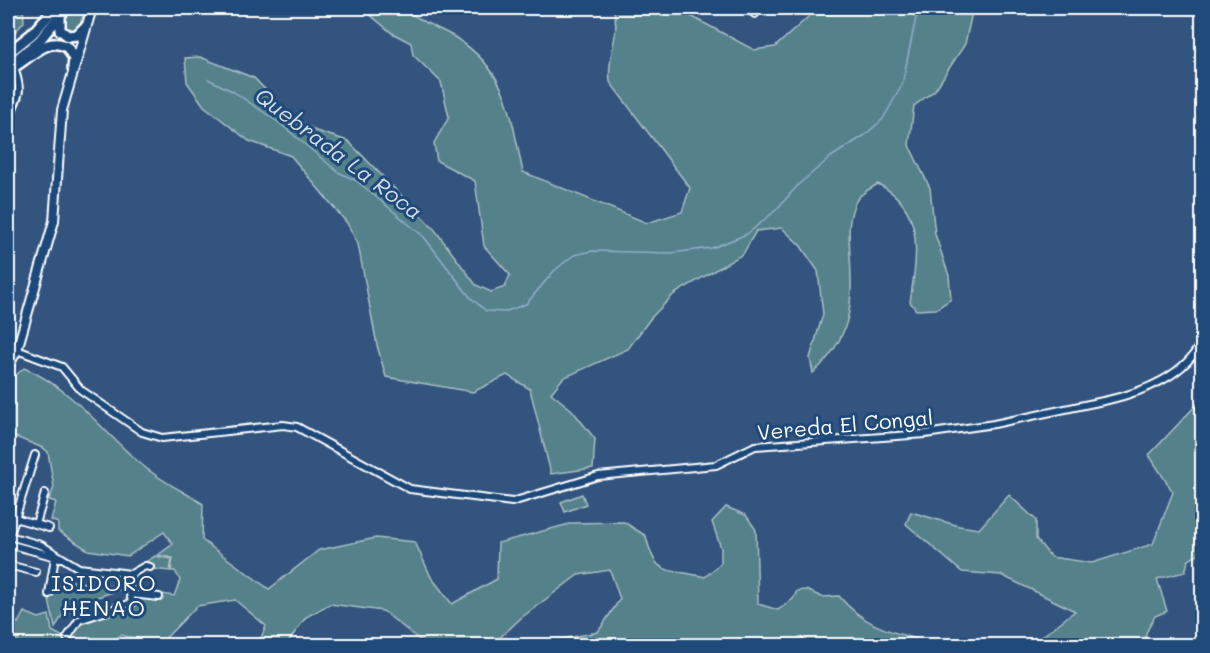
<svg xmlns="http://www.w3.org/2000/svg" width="1210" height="653" font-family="Mali,sans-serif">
<rect width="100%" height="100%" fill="#33547e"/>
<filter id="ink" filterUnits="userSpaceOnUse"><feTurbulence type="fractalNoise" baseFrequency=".0167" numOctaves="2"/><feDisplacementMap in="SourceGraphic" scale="12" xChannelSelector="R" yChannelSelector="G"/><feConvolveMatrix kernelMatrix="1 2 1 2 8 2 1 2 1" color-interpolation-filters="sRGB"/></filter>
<g filter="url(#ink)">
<g fill="#54818a" stroke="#aac0c4" stroke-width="1.5">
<path d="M 8,8 L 23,8 L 24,22 L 8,40 Z"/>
<path d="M 71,8 L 86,8 L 79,27 L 74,31 L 64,26 L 64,18 Z"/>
<path d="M 362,8 L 406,8 C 419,23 439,27 456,38 C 510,73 510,115 523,172 L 647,223 L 682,212 L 690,188 L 610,82 C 606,54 622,34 613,8 L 676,8 L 754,50 L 775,47 L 818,8 L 973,8 L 965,44 L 935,90 L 914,106 L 909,145 L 930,188 L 935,234 L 949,276 L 951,299 L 936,309 L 916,310 L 910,302 C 917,256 926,208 878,184 C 871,188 859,194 856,201 C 847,218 849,236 850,255 C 853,305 852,338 813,373 L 810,358 L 823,314 L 818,271 L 800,245 L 782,228 L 756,231 L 743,254 L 674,294 L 650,319 L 628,349 L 563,378 L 551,393 L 572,410 L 595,439 L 593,468 L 551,474 L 530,389 L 507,375 L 473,392 L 386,377 L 377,345 L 358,244 L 347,223 L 291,156 L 249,141 L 204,106 L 187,82 L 185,58 L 200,57 L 254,78 L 290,115 L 316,131 L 348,141 L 435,230 L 476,285 L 491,292 L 505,287 L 510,275 L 484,246 L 475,181 L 437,161 L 434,143 L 449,117 L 441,82 L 413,55 L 411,43 L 392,33 Z"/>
<path d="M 24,368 C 71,387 103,432 141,464 C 159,480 183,491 203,504 L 202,540 L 269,589 L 319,550 L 376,538 L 415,542 L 431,577 L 452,604 L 497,579 L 498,543 L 573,523 L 624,522 L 646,536 C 656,579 666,567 705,577 L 721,563 L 721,548 L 712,522 L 726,507 L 746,515 L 756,530 L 758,604 L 778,610 L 793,599 L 797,591 L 806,590 L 822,597 L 839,596 C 867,630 898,633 938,645 L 716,646 L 693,643 L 672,646 L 544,645 L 547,642 L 598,632 L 620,599 L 610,570 L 578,575 L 521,618 L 492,645 L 426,645 L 383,611 L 330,604 L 306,617 L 286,645 L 258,645 L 266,626 L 235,600 L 197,606 L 160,644 L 121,635 L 107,645 L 29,645 L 8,637 L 8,607 L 11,619 L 18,623 L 24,612 L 39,618 L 49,615 L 52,631 L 65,638 L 84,621 L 135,604 L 134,597 L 162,599 L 163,594 L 174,596 L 180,580 L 175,571 L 171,571 L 173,558 L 158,555 L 173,544 L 164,532 L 128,556 L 88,550 L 58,531 L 58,523 L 51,520 L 56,502 L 49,500 L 54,487 L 48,452 L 43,448 L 8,434 L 8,382 Z"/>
<path d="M 1202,399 L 1202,551 L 1188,561 L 1185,572 L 1157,579 L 1167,611 L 1155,616 L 1146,633 L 1145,645 L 1031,645 L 1075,611 L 1001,575 L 962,572 L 906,524 L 911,512 L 959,526 L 979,529 L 1009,495 L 1036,520 L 1036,539 L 1051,557 L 1092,563 L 1153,544 L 1173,492 L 1149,455 Z"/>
<path d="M 582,494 L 586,504 L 565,512 L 561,502 Z"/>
<path d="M 155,556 L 172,559 L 170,571 L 153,569 L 153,565 L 144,563 Z"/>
<path d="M 71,581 L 125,588 L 73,605 L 75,615 L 66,609 L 55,628 L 49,600 L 52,585 L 69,587 Z"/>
</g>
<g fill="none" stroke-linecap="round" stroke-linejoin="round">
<path stroke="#92afca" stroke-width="1.5" d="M 208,79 L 234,92 L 278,122 L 338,172 L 357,181 L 424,237 L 470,297 L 486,311 L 504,312 L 526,304 L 555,270 L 574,255 L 592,251 L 671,253 L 712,248 L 747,234 L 776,210 L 799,184 L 831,157 L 865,135 L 883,119 L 902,85 L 918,8"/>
<g stroke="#fff" stroke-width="10">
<g id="minor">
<path d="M 747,8 L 755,14"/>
<path d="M 8,127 C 8,113 18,103 19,90 C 19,83 16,73 14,66"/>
<path d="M 17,350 L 62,367 L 81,390 L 142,432 L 162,438 L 283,425 L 297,427 L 410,489 L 512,502 L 598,476 L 716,465 L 755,446 L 925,434 L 994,424 L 1108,400 C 1143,392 1187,375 1202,340"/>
<path d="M 15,518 L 49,528"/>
<path d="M 36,524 L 45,493"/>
<path d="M 9,536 L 41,545 L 79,568 L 131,574"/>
<path d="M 8,541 L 35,455"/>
<path d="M 8,544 L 60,558"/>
<path d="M 8,565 L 36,572"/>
<path d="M 49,594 L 55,557"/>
<path d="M 130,594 L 159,597"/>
<path d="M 67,638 L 79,620 L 132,603 L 129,588 L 131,574 L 145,566 L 150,567"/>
</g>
</g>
<g stroke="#fff" stroke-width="12">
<path id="major" d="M 8,367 L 17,350 L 54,221 L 62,110 L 92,8"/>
</g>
<g stroke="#fff" stroke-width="14">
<g id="highway">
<path d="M 60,17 L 60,30 L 68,36 L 77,35 L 84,28"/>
<path d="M 8,53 L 32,34 L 55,8"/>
<path d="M 17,59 L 39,41 L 66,8"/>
<path d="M 8,70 C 27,62 47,33 68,48 L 74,59 L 73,68"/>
</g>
</g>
<use href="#minor" stroke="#1f4a7a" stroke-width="6"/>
<use href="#major" stroke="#1f4a7a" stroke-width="8"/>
<use href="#highway" stroke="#1f4a7a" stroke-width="9"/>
</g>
</g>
<g text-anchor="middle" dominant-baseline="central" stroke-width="6" stroke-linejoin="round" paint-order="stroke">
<g font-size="21" fill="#fff" stroke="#1f4a7a">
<text transform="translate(845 424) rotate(-5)">Vereda El Congal</text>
</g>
<g font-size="22" font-style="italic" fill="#d2dee9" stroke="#1f4a7a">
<text transform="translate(339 153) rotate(37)">Quebrada La Roca</text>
</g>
<g font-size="22" letter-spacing="1.5" fill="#fff" stroke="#1f4a7a">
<text x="104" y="582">ISIDORO<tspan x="104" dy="25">HENAO</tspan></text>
</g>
</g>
<rect width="1210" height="653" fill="none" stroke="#1f4a7a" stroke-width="30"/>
<rect x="15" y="15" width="1180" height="623" fill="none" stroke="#fff" stroke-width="2" filter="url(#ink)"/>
</svg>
